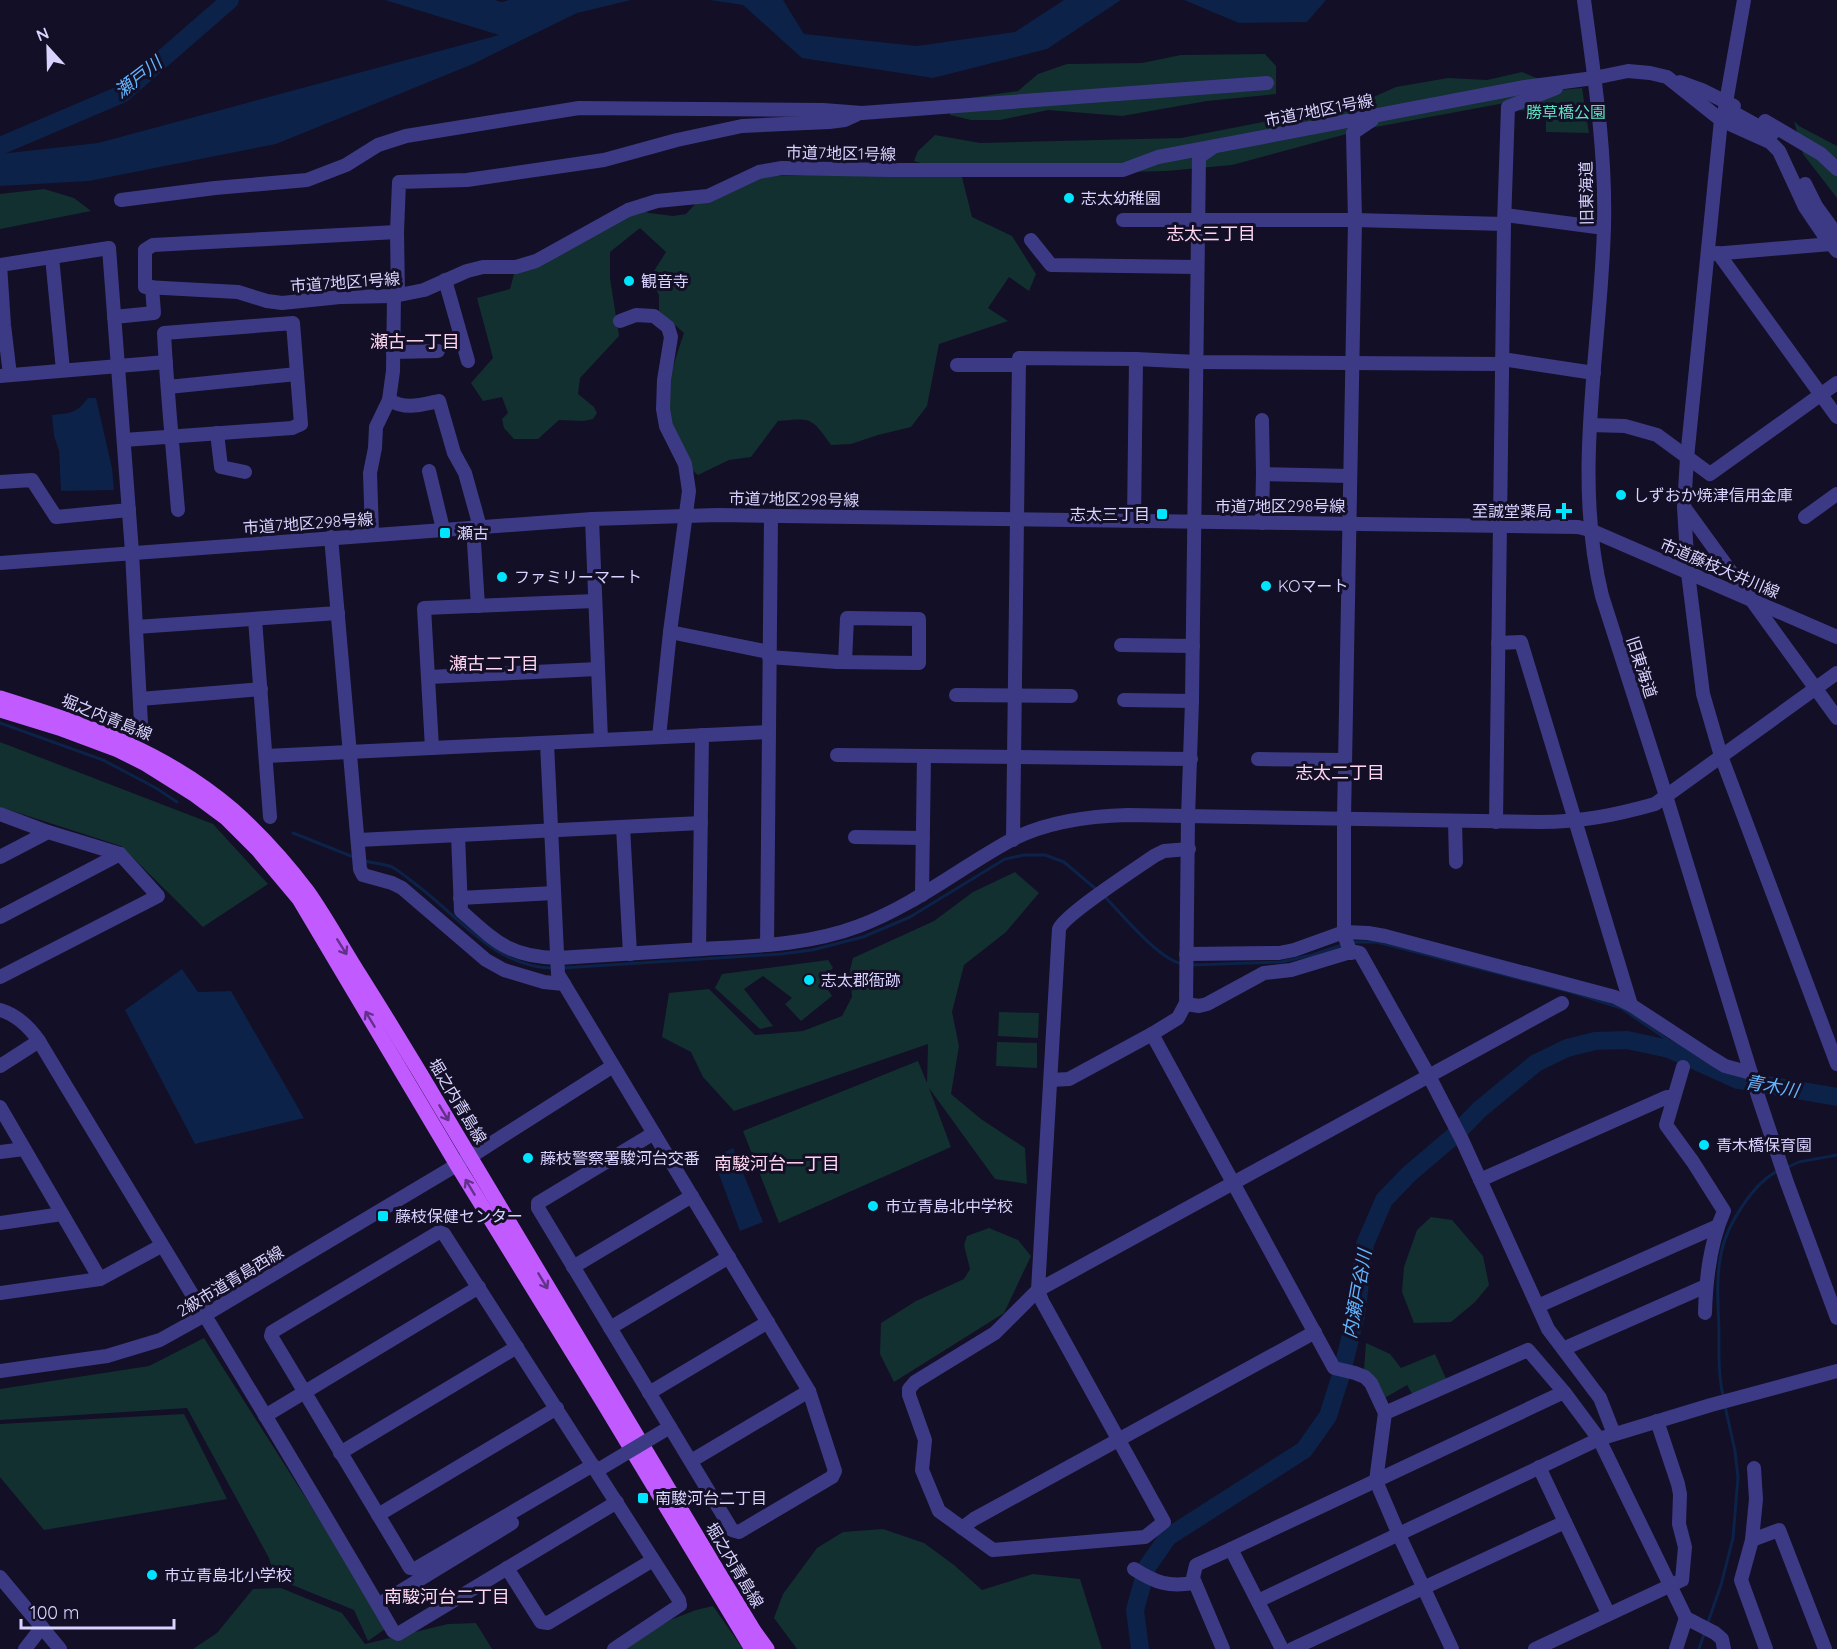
<svg xmlns="http://www.w3.org/2000/svg" width="1837" height="1649" font-family="Quicksand,'Noto Sans JP',sans-serif">
<rect width="100%" height="100%" fill="#130f26"/>
<g fill="#12302f">
<path d="M 1265,54 L 1276,66 L 1276,94 L 1207,101 L 1122,116 L 1048,110 L 1000,120 L 971,120 L 950,115 L 955,100 L 1018,91 L 1038,74 L 1067,64 L 1142,63 L 1181,55 Z"/>
<path d="M 1522,72 L 1541,80 L 1510,102 L 1365,129 L 1232,165 L 1166,171 L 965,176 L 914,161 L 918,151 L 935,135 L 980,143 L 1181,138 L 1360,103 L 1396,87 L 1448,78 L 1487,80 Z"/>
<path d="M 1582,88 L 1589,133 L 1546,132 L 1546,111 L 1511,110 L 1559,90 Z"/>
<path d="M 1794,121 L 1799,126 L 1837,146 L 1837,198 L 1803,154 Z"/>
<path d="M 805,175 L 962,177 L 972,217 L 1012,236 L 1036,274 L 1029,291 L 1009,277 L 988,308 L 1008,321 L 939,344 L 927,406 L 911,427 L 878,435 L 851,444 L 831,445 C 811,417 812,418 778,421 L 751,457 L 729,460 L 698,475 L 692,470 C 685,454 676,438 670,421 C 662,396 676,357 684,333 L 659,311 L 659,295 L 653,283 L 654,271 L 666,252 L 640,228 L 610,252 L 610,278 L 619,336 L 580,378 L 578,394 L 594,407 L 597,413 L 593,419 L 583,421 L 559,420 L 538,439 L 514,439 L 504,428 L 502,419 L 508,413 L 502,397 L 483,401 L 471,383 L 493,358 L 477,298 L 510,289 L 514,274 L 641,209 L 649,213 L 673,216 L 686,214 L 697,202 L 756,177 Z"/>
<path d="M 44,189 L 74,198 L 91,211 L 0,229 L 0,194 Z"/>
<path d="M 0,742 L 213,824 L 268,884 L 203,927 L 121,846 L 0,807 Z"/>
<path d="M 1015,872 L 1039,893 L 1006,932 L 964,965 L 952,1012 L 959,1046 L 951,1094 L 981,1119 L 1025,1148 L 1027,1184 L 995,1179 L 929,1088 L 951,1147 L 779,1223 L 743,1131 L 918,1061 L 927,1083 L 928,1044 L 734,1111 L 703,1077 L 691,1052 L 662,1037 L 669,993 L 709,989 L 755,1035 L 803,1031 L 842,1016 L 852,997 L 850,970 L 853,958 L 934,921 L 973,892 Z"/>
<path d="M 828,960 L 833,968 L 821,979 L 832,996 L 801,1021 L 785,1004 L 792,998 L 763,976 L 744,989 L 773,1026 L 760,1029 L 715,988 L 722,974 Z"/>
<path d="M 999,1012 L 1039,1013 L 1038,1038 L 998,1036 Z"/>
<path d="M 997,1042 L 1037,1043 L 1037,1068 L 996,1066 Z"/>
<path d="M 1431,1217 L 1452,1220 L 1483,1256 L 1489,1285 L 1475,1302 L 1451,1322 L 1414,1323 L 1402,1292 L 1404,1267 L 1417,1230 Z"/>
<path d="M 989,1228 L 1018,1240 L 1031,1256 L 1004,1313 L 894,1382 L 880,1354 L 881,1323 L 916,1301 L 964,1279 L 970,1269 L 964,1245 L 967,1236 Z"/>
<path d="M 204,1338 L 388,1627 L 368,1641 L 354,1610 L 275,1578 L 269,1558 L 187,1408 L 0,1420 L 0,1389 L 149,1366 Z"/>
<path d="M 1366,1343 L 1390,1354 L 1401,1368 L 1435,1354 L 1448,1383 L 1414,1397 L 1407,1385 L 1383,1399 L 1364,1370 Z"/>
<path d="M 184,1414 L 227,1499 L 44,1530 L 0,1477 L 0,1424 Z"/>
<path d="M 883,1529 L 924,1543 L 954,1565 L 982,1590 L 1033,1574 L 1080,1579 L 1102,1649 L 797,1649 L 774,1618 L 783,1594 L 817,1548 L 843,1532 Z"/>
<path d="M 281,1588 L 342,1613 L 365,1644 L 448,1624 L 476,1623 L 492,1649 L 193,1649 L 217,1633 L 253,1589 Z"/>
<path d="M 713,1606 L 743,1649 L 625,1649 L 670,1620 L 696,1610 Z"/>
</g>
<g fill="#0c2248">
<path d="M 385,0 L 495,0 L 502,2 L 509,0 L 631,0 L 577,13 L 473,64 L 276,144 L 89,181 L 0,186 L 0,154 L 98,143 L 499,35 Z"/>
<path d="M 710,0 L 783,0 L 804,34 L 917,46 L 1015,32 L 1064,0 L 1121,0 L 1047,49 L 933,78 L 802,58 L 743,5 Z"/>
<path d="M 1184,0 L 1326,0 L 1307,22 L 1239,23 Z"/>
<path d="M 88,398 L 96,398 L 112,468 L 114,490 L 61,491 L 59,451 L 54,436 L 52,415 C 70,413 76,414 88,398 Z"/>
<path d="M 182,969 L 198,992 L 231,991 L 304,1118 L 195,1144 L 125,1010 Z"/>
<path d="M 733,1148 L 763,1222 L 740,1231 L 713,1158 Z"/>
</g>
<g fill="none" stroke-linecap="round" stroke-linejoin="round">
<g stroke="#0c2248" stroke-width="3">
<path d="M 0,723 L 103,760 L 156,788 L 177,802"/>
<path d="M 293,833 L 356,858"/>
<path d="M 365,861 C 373,863 384,864 392,867 C 401,872 410,880 418,886 C 459,917 496,968 553,968"/>
<path d="M 1104,896 C 1122,914 1158,959 1182,964"/>
<path d="M 1351,942 L 1377,942 L 1571,992 L 1621,1008 L 1708,1067"/>
<path d="M 1192,965 L 1281,962 L 1312,955 L 1345,944"/>
<path d="M 562,968 L 781,954 L 812,950 L 863,937 L 910,917 L 1005,859 L 1024,855 L 1045,855 L 1064,862 L 1097,890"/>
<path d="M 1786,1168 L 1799,1162 L 1837,1155"/>
<path d="M 1723,1396 C 1718,1373 1719,1351 1719,1328 C 1718,1304 1716,1278 1721,1254 C 1726,1226 1754,1181 1780,1170"/>
<path d="M 1707,1625 L 1721,1585 L 1733,1538 L 1738,1477 L 1735,1451 L 1725,1406"/>
<path d="M 1699,1649 L 1705,1631"/>
</g>
<g stroke="#0c2248" stroke-width="18">
<path d="M 0,146 L 122,94 L 230,0"/>
<path d="M 1140,1649 L 1135,1610 L 1147,1567 L 1168,1537 L 1304,1450 L 1328,1416 L 1341,1375 L 1356,1315 L 1365,1244 L 1384,1200 L 1409,1174 L 1456,1134 L 1479,1110 L 1536,1063 L 1567,1048 L 1595,1041 L 1627,1040 L 1669,1049 L 1738,1080 L 1837,1097"/>
</g>
<g stroke="#3d3a85" stroke-width="14">
<path d="M 1584,0 C 1594,75 1606,150 1604,226 C 1601,349 1572,474 1602,596 L 1666,796 L 1758,1096 L 1786,1180 L 1837,1318"/>
<path d="M 1744,0 L 1725,108 L 1772,134"/>
<path d="M 1680,82 L 1702,90 L 1734,106"/>
<path d="M 1721,120 L 1687,458 L 1684,507 L 1688,573 L 1703,694 L 1721,756 L 1837,1064"/>
<path d="M 1765,121 L 1821,154 L 1837,169"/>
<path d="M 1805,184 L 1816,206 L 1837,235"/>
<path d="M 121,200 L 215,188 L 307,180 L 346,165 L 378,145 L 406,136 L 579,108 L 823,110 L 862,113 L 1267,83"/>
<path d="M 1505,215 L 1604,228"/>
<path d="M 1123,220 L 1355,220 L 1504,224"/>
<path d="M 397,232 L 153,245 L 145,250 L 145,287 L 238,292 L 267,301 L 282,303 L 340,297 L 394,296 L 424,290 L 467,271 L 483,267 L 516,267 L 536,261 L 628,210 L 657,201 L 708,196 L 759,172 L 782,168 L 890,170 L 1123,170 L 1158,157 L 1525,87 L 1594,78 L 1628,71 L 1650,73 L 1667,77 L 1721,120 L 1770,142 L 1779,151 L 1805,207 L 1826,238 L 1837,251"/>
<path d="M 1031,240 L 1051,265 L 1197,267"/>
<path d="M 1718,253 L 1837,417"/>
<path d="M 1713,254 L 1831,244"/>
<path d="M 52,257 L 63,370"/>
<path d="M 0,265 L 109,248 L 132,552 L 141,724"/>
<path d="M 0,265 L 4,325 L 10,375"/>
<path d="M 445,280 L 468,361"/>
<path d="M 398,295 L 397,232 L 399,182 L 467,180 L 604,160 L 677,140 L 742,126 L 829,122 L 845,120 L 856,115"/>
<path d="M 114,317 L 154,313 L 152,287"/>
<path d="M 620,321 L 636,315 L 654,316 L 668,327 L 671,337 L 664,380 L 663,409 L 666,426 L 685,464 L 689,491 L 670,632 L 659,737"/>
<path d="M 393,352 L 438,351"/>
<path d="M 1502,359 L 1594,373"/>
<path d="M 957,365 L 1019,365"/>
<path d="M 0,376 L 166,362"/>
<path d="M 168,387 L 297,374"/>
<path d="M 389,400 C 406,410 420,405 439,401 L 454,453 L 465,473 L 480,527"/>
<path d="M 1262,420 L 1263,474 L 1262,523"/>
<path d="M 1590,425 L 1625,426 L 1657,435 L 1710,474 L 1837,383"/>
<path d="M 217,433 L 221,467 L 245,472"/>
<path d="M 124,440 L 292,428 L 301,424 L 293,323 L 164,333 C 167,392 173,451 178,510"/>
<path d="M 429,471 L 443,529"/>
<path d="M 1263,474 L 1350,476"/>
<path d="M 0,482 L 32,480 L 56,517 L 129,510"/>
<path d="M 1684,507 L 1837,718"/>
<path d="M 1805,517 L 1837,494"/>
<path d="M 592,519 L 601,740"/>
<path d="M 1134,521 L 1136,359"/>
<path d="M 473,527 L 478,606"/>
<path d="M 372,534 L 370,473 L 375,448 L 376,427 L 389,400 L 393,371 L 394,296"/>
<path d="M 331,537 L 360,869 L 363,875 L 392,883 L 402,888 L 486,960 L 504,970 L 544,982 L 564,984"/>
<path d="M 0,563 L 592,519 L 717,515 L 1578,527 L 1590,530 L 1837,637"/>
<path d="M 255,619 L 270,817"/>
<path d="M 136,627 L 338,613"/>
<path d="M 670,632 L 769,652"/>
<path d="M 1498,643 L 1521,642 L 1631,1005"/>
<path d="M 1121,645 L 1193,646"/>
<path d="M 769,657 L 837,662 L 919,663 L 919,619 L 847,618 L 845,662"/>
<path d="M 428,677 L 598,669"/>
<path d="M 956,695 L 1071,696"/>
<path d="M 140,699 L 261,689"/>
<path d="M 1124,700 L 1192,701"/>
<path d="M 547,743 L 558,974 L 809,1391 L 835,1471 L 832,1477 L 739,1532 L 732,1530 L 538,1208 L 538,1203 L 654,1133"/>
<path d="M 432,748 L 424,608 L 595,601"/>
<path d="M 837,755 L 1191,759"/>
<path d="M 266,756 L 768,732"/>
<path d="M 1258,759 L 1345,760"/>
<path d="M 0,814 L 48,832"/>
<path d="M 1455,821 L 1456,862"/>
<path d="M 1496,822 L 1504,224 L 1508,107 L 1556,88"/>
<path d="M 623,827 L 630,954"/>
<path d="M 458,835 L 461,911 C 495,941 509,957 558,958 C 606,955 654,952 703,949 C 755,946 809,945 859,926 C 915,905 961,867 1013,839 C 1049,821 1089,816 1128,815 L 1540,822 C 1581,822 1616,815 1655,804 L 1837,673"/>
<path d="M 855,837 L 923,838"/>
<path d="M 358,840 L 701,823"/>
<path d="M 1013,840 L 1019,358 L 1136,359 L 1197,362 L 1502,364"/>
<path d="M 1189,849 L 1164,851 L 1154,856 C 1137,868 1064,915 1059,929 L 1038,1290 L 1042,1301 L 1164,1522 L 1145,1537 L 993,1550 L 939,1511 L 922,1470 L 925,1440 L 909,1395 L 909,1389 L 915,1382 L 995,1333 L 1038,1290 L 1562,1003"/>
<path d="M 0,857 L 48,832 L 120,854 L 158,896 L 0,977"/>
<path d="M 922,895 L 924,756"/>
<path d="M 460,898 L 554,893"/>
<path d="M 0,917 L 120,854"/>
<path d="M 767,945 L 771,516"/>
<path d="M 699,949 L 702,735"/>
<path d="M 1351,953 L 1344,935 L 1344,819 L 1355,220 L 1353,133 L 1372,120"/>
<path d="M 1186,954 L 1279,953 L 1294,950 L 1344,932 L 1368,933 L 1385,936 L 1615,997 L 1631,1005 L 1712,1058 L 1725,1066 L 1751,1073"/>
<path d="M 1186,1004 L 1199,1006 L 1207,1004 L 1264,973 L 1291,970 L 1347,953 L 1356,952 L 1360,953 L 1429,1076 L 1462,1140 L 1548,1329 L 1600,1398 L 1614,1434"/>
<path d="M 0,1010 C 17,1015 30,1028 39,1041 C 157,1238 278,1433 393,1631 L 398,1634 L 617,1502"/>
<path d="M 1152,1034 L 1334,1368 L 1355,1373 L 1365,1377 L 1371,1383 L 1385,1413 L 1376,1481 L 1399,1535 L 1452,1649"/>
<path d="M 0,1066 L 39,1041"/>
<path d="M 1683,1067 L 1666,1125 L 1693,1162 L 1724,1211 C 1710,1243 1706,1277 1705,1313"/>
<path d="M 1051,1080 L 1069,1079 L 1152,1034 L 1178,1018 L 1186,1003 L 1188,817 L 1192,701 L 1199,157 L 1212,148"/>
<path d="M 0,1107 L 100,1279"/>
<path d="M 0,1152 L 24,1149"/>
<path d="M 1480,1180 L 1667,1097 L 1673,1097"/>
<path d="M 0,1223 L 62,1214"/>
<path d="M 573,1267 L 692,1196"/>
<path d="M 0,1293 L 100,1279 L 161,1246"/>
<path d="M 1538,1306 L 1718,1226"/>
<path d="M 610,1328 L 729,1257"/>
<path d="M 1563,1349 L 1706,1286"/>
<path d="M 0,1371 L 107,1356 L 160,1340 L 205,1315 L 470,1157 L 613,1066"/>
<path d="M 649,1393 L 768,1322"/>
<path d="M 1385,1413 L 1528,1350 L 1564,1392 L 1599,1439 L 1686,1618 L 1715,1633 L 1722,1639 L 1724,1649"/>
<path d="M 265,1416 L 479,1287"/>
<path d="M 340,1453 L 517,1347"/>
<path d="M 691,1461 L 809,1391"/>
<path d="M 593,1465 L 415,1569 L 410,1568 L 271,1336 L 272,1332 L 439,1232 L 444,1234 L 679,1600 L 680,1605 L 614,1649"/>
<path d="M 1539,1467 L 1608,1613"/>
<path d="M 1754,1468 L 1756,1499 L 1752,1540 L 1741,1580 L 1766,1649"/>
<path d="M 378,1515 L 557,1408"/>
<path d="M 962,1528 L 974,1519 L 1315,1332"/>
<path d="M 1752,1540 L 1779,1530 L 1825,1649"/>
<path d="M 507,1568 L 541,1622 L 548,1623 L 653,1560"/>
<path d="M 1134,1569 C 1156,1583 1168,1587 1194,1583"/>
<path d="M 0,1577 L 60,1649"/>
<path d="M 1258,1601 L 1599,1439 L 1711,1405 L 1837,1371"/>
<path d="M 378,1605 L 512,1523"/>
<path d="M 25,1649 L 42,1627"/>
<path d="M 1223,1649 L 1193,1578 L 1196,1565 L 1231,1549"/>
<path d="M 1282,1649 L 1231,1549 L 1564,1392"/>
<path d="M 1292,1649 L 1565,1522"/>
<path d="M 1535,1649 L 1682,1580 L 1685,1547 L 1679,1524 L 1680,1494 L 1678,1484 L 1657,1421"/>
<path d="M 1676,1649 L 1686,1618"/>
</g>
<g stroke="#c25bff" stroke-width="15">
<path d="M 0,698 C 86,725 163,750 233,810 C 261,835 286,863 308,892 C 327,919 343,949 361,977 C 393,1028 424,1079 454,1130 C 554,1298 653,1465 754,1631 L 767,1649"/>
<path d="M 0,710 L 59,728 L 118,750 L 144,763 L 195,795 L 226,818 L 258,850 L 299,899 L 457,1165 L 603,1402 L 752,1649"/>
</g>
<path stroke="#3d3a85" stroke-width="14" d="M 598,1470 L 670,1427"/>
</g>
<defs><path id="oneway-shaft" d="M-6 0H5M1.5-3L5.5 0L1.5 3" fill="none" stroke-width="1.6" stroke-linecap="round" stroke-linejoin="round" transform="scale(1.5)"/></defs>
<g stroke="#623188">
<use href="#oneway-shaft" transform="translate(342 947) rotate(58)"/>
<use href="#oneway-shaft" transform="translate(370 1019) rotate(-121)"/>
<use href="#oneway-shaft" transform="translate(444 1113) rotate(59)"/>
<use href="#oneway-shaft" transform="translate(470 1187) rotate(-121)"/>
<use href="#oneway-shaft" transform="translate(543 1281) rotate(59)"/>
</g>
<g fill="#00e5ff" stroke="#130f26" stroke-width="2">
<circle cx="1069" cy="198" r="6"/>
<circle cx="629" cy="281" r="6"/>
<circle cx="1621" cy="495" r="6"/>
<path d="M1561 502h6v6h6v6h-6v6h-6v-6h-6v-6h6z"/>
<rect x="1156" y="508" width="12" height="12" rx="3"/>
<rect x="439" y="527" width="12" height="12" rx="3"/>
<circle cx="502" cy="577" r="6"/>
<circle cx="1266" cy="586" r="6"/>
<circle cx="809" cy="980" r="6"/>
<circle cx="1704" cy="1145" r="6"/>
<circle cx="528" cy="1158" r="6"/>
<circle cx="873" cy="1206" r="6"/>
<rect x="377" y="1210" width="12" height="12" rx="3"/>
<rect x="637" y="1492" width="12" height="12" rx="3"/>
<circle cx="152" cy="1575" r="6"/>
</g>
<g text-anchor="middle" dominant-baseline="central" stroke-width="6" stroke-linejoin="round" paint-order="stroke">
<g font-size="16" fill="#d9d4ff" stroke="#130f26">
<text transform="translate(1319 110) rotate(-11)">市道7地区1号線</text>
<text transform="translate(841 153) rotate(1)">市道7地区1号線</text>
<text transform="translate(1586 193) rotate(-91)">旧東海道</text>
<text transform="translate(345 282) rotate(-4)">市道7地区1号線</text>
<text transform="translate(794 499) rotate(1)">市道7地区298号線</text>
<text x="1280" y="506">市道7地区298号線</text>
<text transform="translate(308 523) rotate(-4)">市道7地区298号線</text>
<text transform="translate(1720 568) rotate(23)">市道藤枝大井川線</text>
<text transform="translate(1642 667) rotate(72)">旧東海道</text>
<text transform="translate(107 717) rotate(22)">堀之内青島線</text>
<text transform="translate(458 1101) rotate(59)">堀之内青島線</text>
<text transform="translate(230 1281) rotate(-31)">2級市道青島西線</text>
<text transform="translate(735 1565) rotate(59)">堀之内青島線</text>
</g>
<g font-size="16" fill="#5fe0c0" stroke="#130f26">
<text x="1566" y="112">勝草橋公園</text>
</g>
<g font-size="16" fill="#d9d4ff" stroke="#130f26" text-anchor="start">
<text x="1081" y="198">志太幼稚園</text>
<text x="641" y="281">観音寺</text>
<text x="1633" y="495">しずおか焼津信用金庫</text>
<text x="1552" y="511" text-anchor="end">至誠堂薬局</text>
<text x="1150" y="514" text-anchor="end">志太三丁目</text>
<text x="457" y="533">瀬古</text>
<text x="514" y="577">ファミリーマート</text>
<text x="1278" y="586">KOマート</text>
<text x="821" y="980">志太郡衙跡</text>
<text x="1716" y="1145">青木橋保育園</text>
<text x="540" y="1158">藤枝警察署駿河台交番</text>
<text x="885" y="1206">市立青島北中学校</text>
<text x="395" y="1216">藤枝保健センター</text>
<text x="655" y="1498">南駿河台二丁目</text>
<text x="164" y="1575">市立青島北小学校</text>
</g>
<g font-size="18" font-style="italic" fill="#62b6ff" stroke="#130f26">
<text transform="translate(138 77) rotate(-38)">瀬戸川</text>
<text transform="translate(1772 1086) rotate(10)">青木川</text>
<text transform="translate(1357 1294) rotate(-80)">内瀬戸谷川</text>
</g>
<g font-size="18" fill="#ffd6f0" stroke="#130f26">
<text x="1211" y="233">志太三丁目</text>
<text x="415" y="341">瀬古一丁目</text>
<text x="494" y="663">瀬古二丁目</text>
<text x="1340" y="772">志太二丁目</text>
<text x="777" y="1163">南駿河台一丁目</text>
<text x="447" y="1596">南駿河台二丁目</text>
</g>
</g>
<g transform="translate(48 48) rotate(338)" stroke="#130f26" stroke-width="4.5" paint-order="stroke">
<path d="M0-4.5L10 22L0 15L-10 22Z" fill="#d9d4ff"/>
<text y="-9" font-size="16" font-weight="bold" text-anchor="middle" fill="#d9d4ff">N</text>
</g>
<path d="M21 1619v9h153v-9" fill="none" stroke="#d9d4ff" stroke-width="3"/>
<text x="30" y="1619" font-size="18" fill="#d9d4ff" stroke="#130f26" stroke-width="4.5" paint-order="stroke">100 m</text>
</svg>
